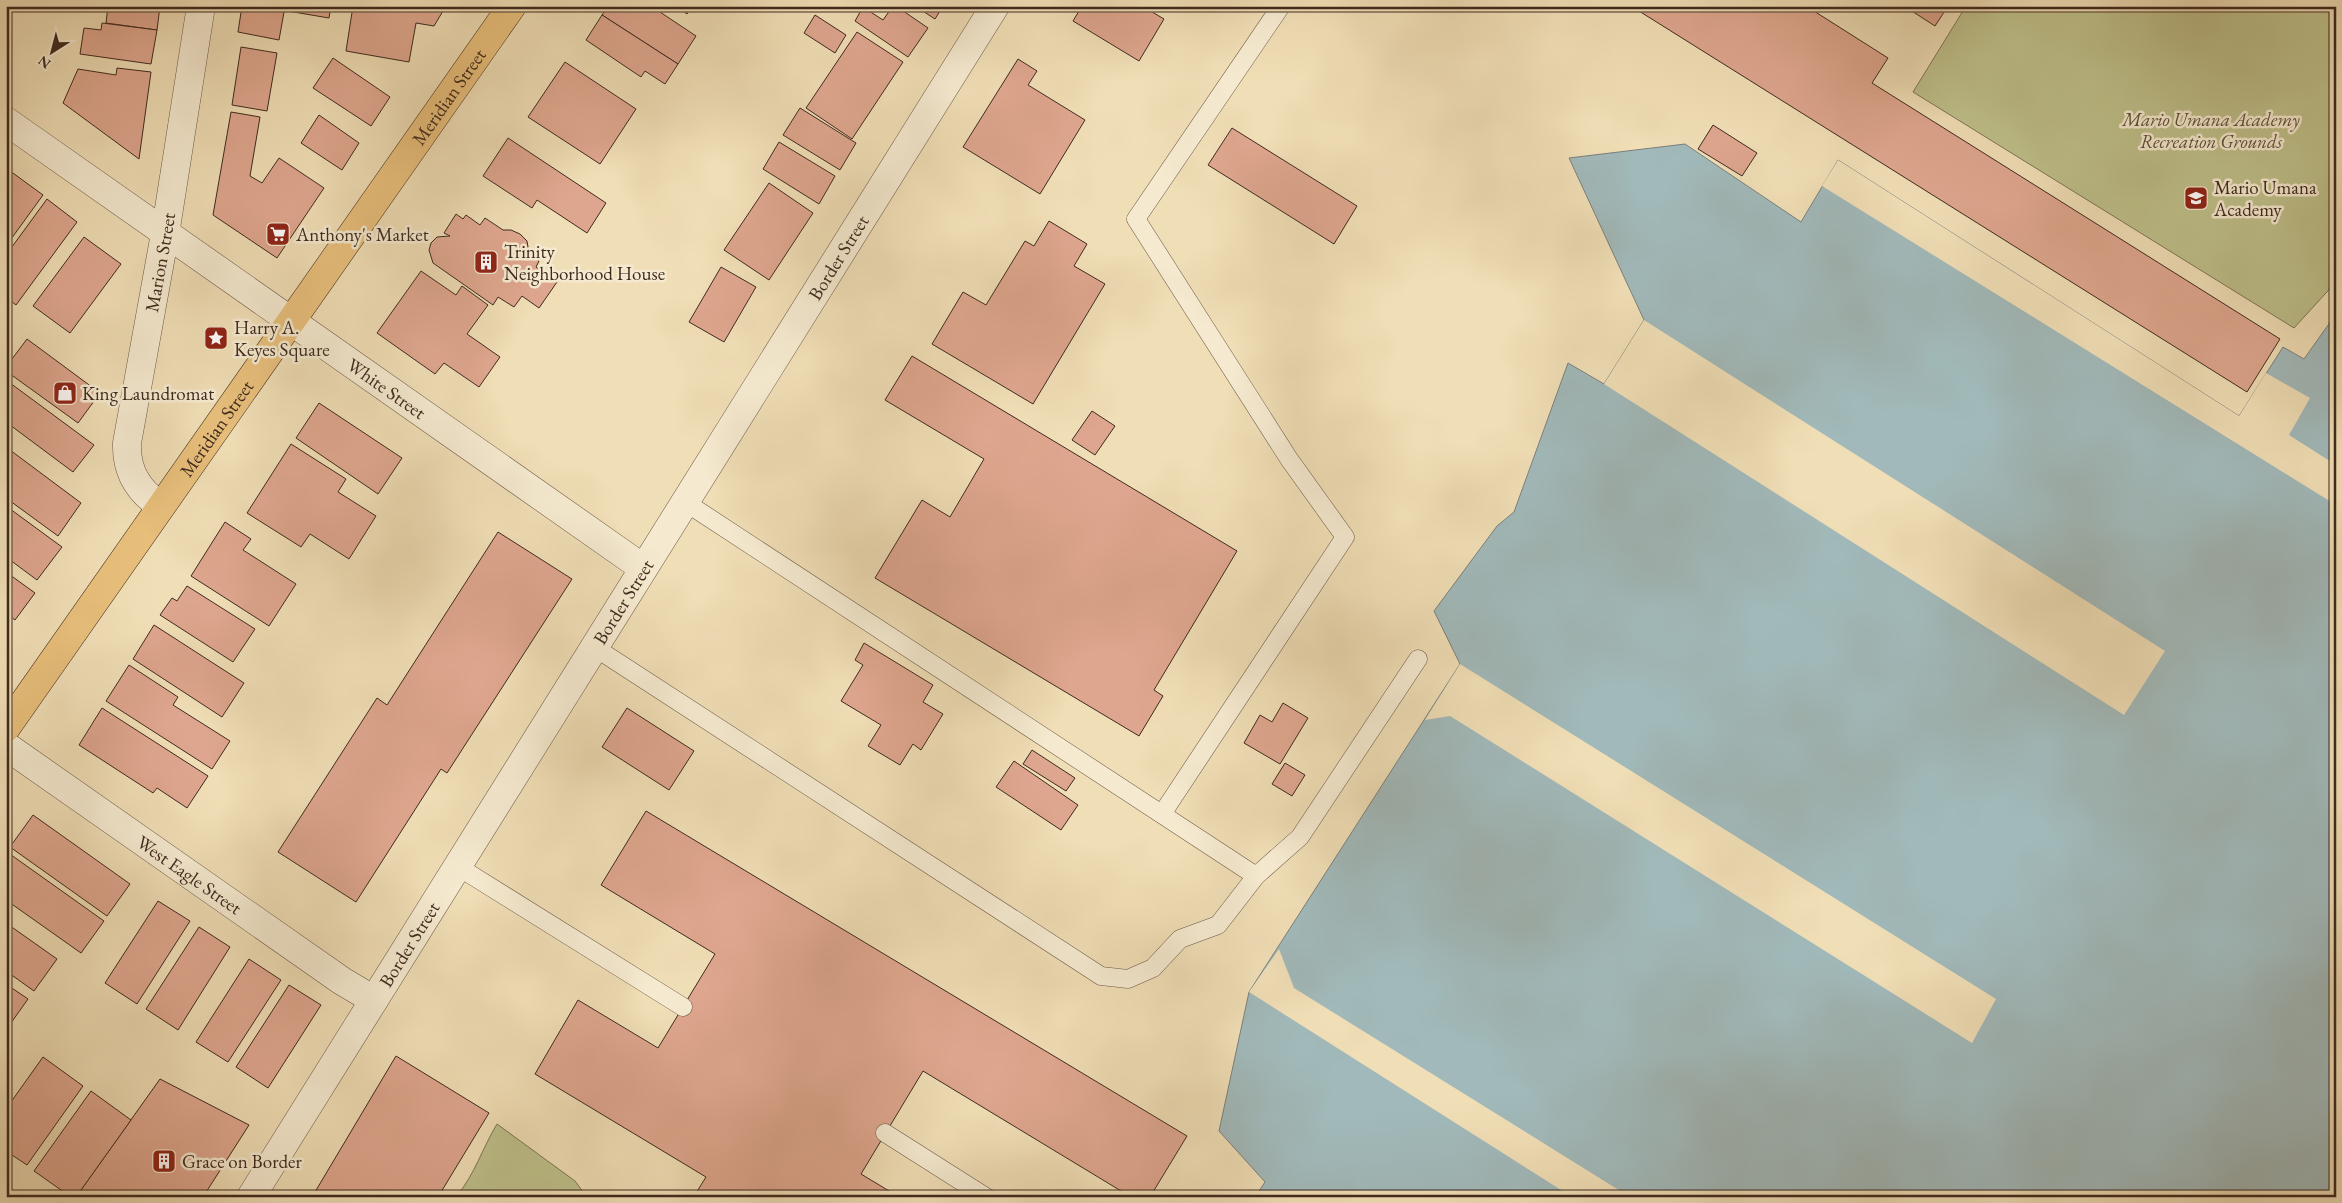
<svg xmlns="http://www.w3.org/2000/svg" width="2342" height="1203" font-family="'EB Garamond',serif">
<rect width="100%" height="100%" fill="#f0deb6"/>
<filter id="stains"><feTurbulence type="fractalNoise" baseFrequency=".004" numOctaves="4"/><feColorMatrix values="0 0 0 0 .2 0 0 0 0 .09 0 0 0 0 .02 0 0 0 .5 -.17"/></filter>
<radialGradient id="worn" r=".72"><stop offset=".6" stop-color="#630" stop-opacity="0"/><stop offset="1" stop-color="#630" stop-opacity=".3"/></radialGradient>
<g fill="#bec08b" stroke="#7e7555">
<path d="M 1966,6 L 2336,6 L 2336,282 L 2294,328 L 1913,92 Z"/>
<path d="M 497,1124 L 575,1181 L 587,1197 L 456,1197 C 475,1174 482,1149 497,1124 Z"/>
</g>
<path fill="#a1b9ba" stroke="#7a807c" d="M 1685,144 L 1801,222 L 1838,160 L 2239,416 L 2283,347 L 2304,359 L 2336,314 L 2336,1197 L 1255,1197 L 1265,1182 L 1219,1131 L 1249,992 L 1460,664 L 1434,611 L 1497,526 L 1514,512 L 1568,363 L 1604,384 L 1644,320 L 1569,158 Z"/>
<g fill="#f0deb6">
<path d="M 1838,160 L 2239,416 L 2266,373 L 2310,398 L 2289,435 L 2336,465 L 2336,505 L 1822,186 Z"/>
<path d="M 1644,320 L 2165,651 L 2124,715 L 1604,384 Z"/>
<path d="M 1460,664 L 1996,999 L 1972,1043 L 1450,716 L 1425,720 Z"/>
<path d="M 1279,949 L 1294,988 L 1630,1197 L 1572,1197 L 1249,992 Z"/>
</g>
<g fill="#dea68e" stroke="#3f2a1f">
<path d="M 6,6 L 16,6 L 6,19 Z"/>
<path d="M 108,6 L 160,6 L 157,30 L 106,23 Z"/>
<path d="M 242,6 L 284,12 L 279,40 L 238,32 Z"/>
<path d="M 258,6 L 331,6 L 329,18 Z"/>
<path d="M 353,6 L 446,6 L 434,26 L 416,23 L 409,62 L 346,51 Z"/>
<path d="M 608,6 L 651,6 L 696,36 L 678,64 L 602,15 Z"/>
<path d="M 676,6 L 692,6 L 687,14 Z"/>
<path d="M 893,6 L 896,6 L 928,28 L 908,57 L 855,21 L 863,7 L 883,20 Z"/>
<path d="M 915,6 L 943,6 L 935,19 Z"/>
<path d="M 1082,6 L 1142,6 L 1164,19 L 1139,61 L 1073,21 Z"/>
<path d="M 1631,6 L 1806,6 L 1888,58 L 1872,83 L 2280,339 L 2247,392 Z"/>
<path d="M 1904,6 L 1948,6 L 1935,26 Z"/>
<path d="M 602,15 L 678,64 L 665,84 L 645,71 L 641,77 L 586,40 Z"/>
<path d="M 815,15 L 846,35 L 835,53 L 804,33 Z"/>
<path d="M 102,23 L 157,30 L 151,64 L 80,54 L 84,28 L 101,30 Z"/>
<path d="M 857,32 L 903,62 L 852,139 L 806,108 Z"/>
<path d="M 241,47 L 277,53 L 267,111 L 232,105 Z"/>
<path d="M 333,58 L 390,97 L 371,126 L 313,88 Z"/>
<path d="M 1018,59 L 1037,71 L 1028,85 L 1085,120 L 1040,194 L 963,147 Z"/>
<path d="M 565,62 L 636,109 L 600,164 L 528,117 Z"/>
<path d="M 117,68 L 151,72 L 139,159 L 63,103 L 78,69 L 116,75 Z"/>
<path d="M 800,108 L 856,143 L 840,170 L 783,135 Z"/>
<path d="M 231,112 L 260,117 L 250,176 L 262,183 L 279,158 L 324,188 L 277,258 L 213,215 Z"/>
<path d="M 319,115 L 359,143 L 342,170 L 301,143 Z"/>
<path d="M 1713,125 L 1757,153 L 1742,176 L 1698,149 Z"/>
<path d="M 1232,128 L 1357,206 L 1334,244 L 1208,165 Z"/>
<path d="M 508,138 L 606,203 L 587,233 L 537,200 L 532,208 L 483,176 Z"/>
<path d="M 779,142 L 835,176 L 819,204 L 763,169 Z"/>
<path d="M 6,168 L 43,195 L 6,246 Z"/>
<path d="M 769,183 L 813,213 L 769,280 L 724,250 Z"/>
<path d="M 47,199 L 77,222 L 16,305 L 6,297 L 6,255 Z"/>
<path d="M 456,214 L 463,219 L 466,215 L 480,225 L 485,218 L 503,230 L 511,230 L 520,234 L 527,241 L 529,253 L 539,261 L 536,267 L 557,282 L 539,308 L 522,296 L 514,307 L 498,297 L 493,305 L 433,263 L 429,250 L 431,243 L 437,237 L 450,236 L 444,233 Z"/>
<path d="M 1049,221 L 1087,244 L 1074,266 L 1105,284 L 1033,404 L 932,344 L 963,292 L 986,305 L 1025,241 L 1034,246 Z"/>
<path d="M 84,237 L 121,264 L 70,333 L 33,306 Z"/>
<path d="M 721,267 L 756,287 L 724,342 L 689,322 Z"/>
<path d="M 421,271 L 456,295 L 462,286 L 488,305 L 467,334 L 500,357 L 479,387 L 444,363 L 435,374 L 377,333 Z"/>
<path d="M 27,339 L 100,393 L 78,423 L 6,371 L 6,367 Z"/>
<path d="M 912,356 L 1237,551 L 1154,690 L 1163,696 L 1139,736 L 875,578 L 922,500 L 950,517 L 984,459 L 885,400 Z"/>
<path d="M 6,380 L 94,445 L 73,472 L 6,422 Z"/>
<path d="M 319,403 L 402,458 L 378,494 L 296,438 Z"/>
<path d="M 1092,411 L 1115,426 L 1095,455 L 1072,440 Z"/>
<path d="M 291,444 L 346,479 L 338,492 L 376,516 L 349,559 L 310,534 L 301,547 L 247,513 Z"/>
<path d="M 6,447 L 81,503 L 58,536 L 6,498 Z"/>
<path d="M 6,506 L 62,547 L 37,580 L 6,557 Z"/>
<path d="M 225,522 L 251,539 L 243,550 L 296,584 L 269,626 L 191,576 Z"/>
<path d="M 498,532 L 572,579 L 447,773 L 441,769 L 356,902 L 278,852 L 377,698 L 387,705 Z"/>
<path d="M 6,572 L 35,593 L 15,620 L 6,613 Z"/>
<path d="M 187,586 L 255,629 L 233,662 L 160,615 L 172,598 L 177,601 Z"/>
<path d="M 154,625 L 244,683 L 222,717 L 133,659 Z"/>
<path d="M 864,643 L 933,685 L 923,702 L 943,714 L 921,750 L 913,744 L 900,765 L 868,746 L 881,725 L 841,701 L 863,665 L 855,660 Z"/>
<path d="M 129,665 L 178,697 L 173,705 L 230,741 L 212,769 L 106,701 Z"/>
<path d="M 1283,703 L 1308,718 L 1280,764 L 1244,743 L 1260,715 L 1272,722 Z"/>
<path d="M 102,708 L 208,776 L 187,808 L 157,788 L 153,793 L 79,745 Z"/>
<path d="M 627,708 L 694,751 L 669,790 L 602,747 Z"/>
<path d="M 1032,750 L 1075,778 L 1066,791 L 1023,764 Z"/>
<path d="M 1014,761 L 1078,805 L 1061,830 L 996,787 Z"/>
<path d="M 1285,763 L 1305,775 L 1292,796 L 1272,784 Z"/>
<path d="M 646,811 L 1187,1136 L 1150,1197 L 1131,1197 L 923,1071 L 861,1174 L 899,1197 L 702,1197 L 696,1193 L 706,1177 L 535,1074 L 578,1000 L 658,1048 L 715,954 L 601,885 Z"/>
<path d="M 33,815 L 130,884 L 107,916 L 10,847 Z"/>
<path d="M 7,852 L 104,921 L 81,953 L 6,900 Z"/>
<path d="M 158,901 L 190,921 L 137,1004 L 105,983 Z"/>
<path d="M 6,923 L 57,959 L 34,991 L 6,971 Z"/>
<path d="M 199,927 L 230,947 L 178,1030 L 146,1009 Z"/>
<path d="M 249,959 L 281,980 L 228,1062 L 196,1042 Z"/>
<path d="M 6,984 L 28,999 L 6,1030 Z"/>
<path d="M 289,985 L 321,1005 L 268,1088 L 236,1067 Z"/>
<path d="M 396,1056 L 489,1113 L 438,1197 L 312,1197 Z"/>
<path d="M 43,1057 L 83,1086 L 27,1165 L 6,1151 L 6,1109 Z"/>
<path d="M 160,1079 L 249,1125 L 203,1197 L 76,1197 Z"/>
<path d="M 91,1091 L 131,1120 L 76,1197 L 71,1197 L 34,1171 Z"/>
</g>
<g fill="none" stroke-linecap="round" stroke-linejoin="round">
<g stroke="#6b5745" stroke-width="19">
<g id="service">
<path d="M 594,647 L 1101,976 L 1128,979 L 1153,968 L 1180,939 L 1218,925 L 1256,876 L 685,502"/>
<path d="M 1162,814 L 1345,537 L 1289,459 L 1136,219 L 1281,6"/>
<path d="M 457,866 L 683,1007"/>
<path d="M 1256,876 L 1300,837 L 1418,659"/>
<path d="M 885,1133 L 986,1197"/>
</g>
</g>
<g stroke="#6b5745" stroke-width="29">
<g id="minor">
<path id="s1" d="M 6,121 L 643,568"/>
<path id="s2" d="M 161,506 C 138,491 126,471 127,443 L 165,234 L 201,6"/>
<path id="s3" d="M 6,746 L 342,981 L 374,1000"/>
<path id="s4" d="M 251,1197 L 995,6"/>
</g>
</g>
<g stroke="#3f2a1f" stroke-width="29">
<g id="primary">
<path id="s5" d="M 6,728 L 512,6"/>
</g>
</g>
<use href="#service" stroke="#f5ead0" stroke-width="18"/>
<use href="#minor" stroke="#f5ead0" stroke-width="28"/>
<use href="#primary" stroke="#e8bf7b" stroke-width="28"/>
</g>
<defs>
<g id="school-square" transform="scale(1.25)"><rect x="-9" y="-9" width="18" height="18" rx="4" fill="#8f2418" stroke="#f5ead0"/><path d="M0-5L7-2L0 1L-7-2ZM-4 1L0 2.5L4 1V4Q0 6-4 4Z" fill="#fff"/></g>
<g id="supermarket-square" transform="scale(1.25)"><rect x="-9" y="-9" width="18" height="18" rx="4" fill="#8f2418" stroke="#f5ead0"/><path d="M-6-5.5h2.5l.6 2H6L4.5 2H-2.5L-4.4-4H-6ZM-1.5 3.2a1.3 1.3 0 1 0 .1 0ZM3 3.2a1.3 1.3 0 1 0 .1 0Z" fill="#fff"/></g>
<g id="building-square" transform="scale(1.25)"><rect x="-9" y="-9" width="18" height="18" rx="4" fill="#8f2418" stroke="#f5ead0"/><path d="M-4-6H4V6H1V3H-1V6H-4ZM-2.5-4.3h1.7v1.8h-1.7ZM.8-4.3h1.7v1.8H.8ZM-2.5-1h1.7V.8h-1.7ZM.8-1h1.7V.8H.8Z" fill="#fff"/></g>
<g id="sight-square" transform="scale(1.25)"><rect x="-9" y="-9" width="18" height="18" rx="4" fill="#8f2418" stroke="#f5ead0"/><path d="M0-6L1.8-2.2L6-1.7L2.9 1.2L3.7 5.4L0 3.3L-3.7 5.4L-2.9 1.2L-6-1.7L-1.8-2.2Z" fill="#fff"/></g>
<g id="shop-square" transform="scale(1.25)"><rect x="-9" y="-9" width="18" height="18" rx="4" fill="#8f2418" stroke="#f5ead0"/><path d="M-5-2.5h2.3a2.7 3.5 0 0 1 5.4 0H5L5.5 6h-11ZM-1.5-2.5h3a1.5 2.3 0 0 0-3 0Z" fill="#fff"/></g>
</defs>
<g fill-rule="evenodd">
<use href="#school-square" x="2196" y="198"/>
<use href="#supermarket-square" x="278" y="234"/>
<use href="#building-square" x="486" y="262"/>
<use href="#sight-square" x="216" y="338"/>
<use href="#shop-square" x="65" y="393"/>
<use href="#building-square" x="164" y="1161"/>
</g>
<g text-anchor="middle" dominant-baseline="central" stroke-width="5" stroke-linejoin="round" paint-order="stroke">
<g font-size="19" fill="#3f2a1f" stroke="#f5ead0">
<text stroke="none"><textPath href="#s5" startOffset="771">Meridian Street</textPath></text>
<text stroke="none"><textPath href="#s4" startOffset="1108">Border Street</textPath></text>
<text stroke="none"><textPath href="#s2" startOffset="259">Marion Street</textPath></text>
<text stroke="none"><textPath href="#s1" startOffset="465">White Street</textPath></text>
<text stroke="none"><textPath href="#s5" startOffset="366">Meridian Street</textPath></text>
<text stroke="none"><textPath href="#s4" startOffset="702">Border Street</textPath></text>
<text stroke="none"><textPath href="#s3" startOffset="224">West Eagle Street</textPath></text>
<text stroke="none"><textPath href="#s4" startOffset="298">Border Street</textPath></text>
</g>
<g font-size="19" font-style="italic" fill="#5f503a" stroke="#f5ead0">
<text x="2211" y="119">Mario Umana Academy<tspan x="2211" dy="22">Recreation Grounds</tspan></text>
</g>
<g font-size="19" fill="#3f2a1f" stroke="#f5ead0" text-anchor="start">
<text x="2214" y="187">Mario Umana<tspan x="2214" dy="22">Academy</tspan></text>
<text x="296" y="234">Anthony's Market</text>
<text x="504" y="251">Trinity<tspan x="504" dy="22">Neighborhood House</tspan></text>
<text x="234" y="327">Harry A.<tspan x="234" dy="22">Keyes Square</tspan></text>
<text x="82" y="393">King Laundromat</text>
<text x="182" y="1161">Grace on Border</text>
</g>
</g>
<rect width="2342" height="1203" fill="none" stroke="#f0deb6" stroke-width="25"/>
<rect x="8" y="8" width="2327" height="1188" fill="none" stroke="#3f2a1f" stroke-width="2.5"/>
<rect x="12" y="12" width="2317" height="1178" fill="none" stroke="#3f2a1f"/>
<g transform="translate(52 52) rotate(216)" stroke="#f5ead0" stroke-width="4" paint-order="stroke">
<path d="M0-4L9 19L0 12L-9 19Z" fill="#3f2a1f"/>
<text y="-8" font-size="14" font-weight="bold" text-anchor="middle" fill="#3f2a1f">N</text>
</g>
<rect width="100%" height="100%" filter="url(#stains)"/>
<rect width="100%" height="100%" fill="url(#worn)"/>
</svg>
